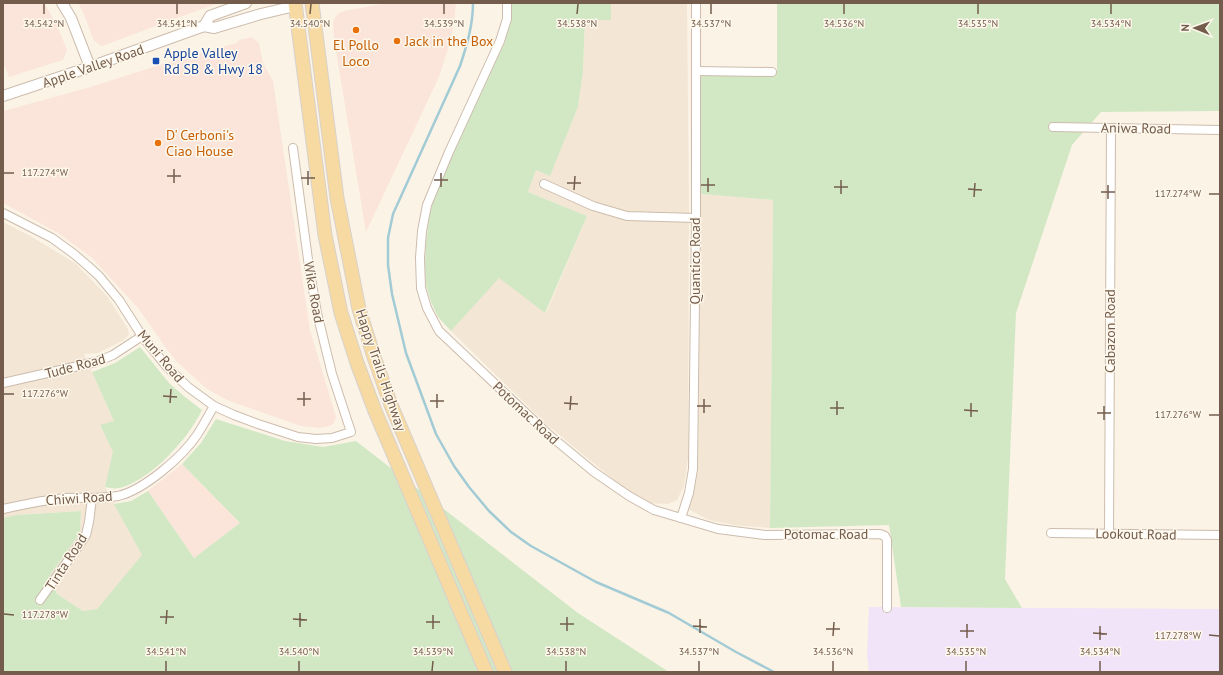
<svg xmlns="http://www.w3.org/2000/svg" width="1223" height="675" font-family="'PT Sans',sans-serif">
<rect width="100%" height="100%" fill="#fbf4e6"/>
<g fill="#f3e6d5">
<path d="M 611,3 L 687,3 L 689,211 L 688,458 L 684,486 L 677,500 L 668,504 L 642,503 L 546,424 L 451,331 L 499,277 L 546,313 L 587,216 L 528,192 L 536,170 L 550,175 L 578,107 L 583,72 L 585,20 L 611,19 Z"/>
<path d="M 701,194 L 773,200 L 770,528 L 734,525 L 709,520 L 688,509 L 698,471 Z"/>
<path d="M 3,222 L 32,237 L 75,263 L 107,296 L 128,329 L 129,334 L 124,340 L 98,353 L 84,354 L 114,421 L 100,426 L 114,452 L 105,487 L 143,555 L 97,609 L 83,611 L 57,594 L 50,575 L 80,533 L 81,511 L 16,515 L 3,518 Z"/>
</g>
<g fill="#fbe5da">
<path d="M 3,3 L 44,3 L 57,25 L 67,50 L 63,60 L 9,77 L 3,62 Z"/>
<path d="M 78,3 L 218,3 L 102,46 L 94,41 L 84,14 Z"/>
<path d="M 387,3 L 456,3 L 454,23 L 449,46 L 439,77 L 366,232 L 334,39 L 333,22 L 336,16 L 339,13 L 344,11 Z"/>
<path d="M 252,37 L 259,43 L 263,63 L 273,81 L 310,330 L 336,417 L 334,423 L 330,426 L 320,428 L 301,426 L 227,400 L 207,389 L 177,362 L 166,348 L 138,308 L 91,257 L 58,233 L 3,203 L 3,111 L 87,88 L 185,57 L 237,43 L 239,40 Z"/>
<path d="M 182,464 L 240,523 L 194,558 L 148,491 Z"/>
</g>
<path fill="#f1e3f8" d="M 869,607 L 1220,609 L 1220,672 L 869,672 L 867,655 Z"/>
<g fill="#d2e8c5">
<path d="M 511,3 L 611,3 L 611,20 L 585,20 L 583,72 L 578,107 L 550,176 L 536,170 L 528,192 L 587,216 L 545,313 L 499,278 L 451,331 L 438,317 L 431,302 L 426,285 L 425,265 L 426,241 L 430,213 L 436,192 L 467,121 L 505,42 L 510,17 Z"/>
<path d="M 777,3 L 1220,3 L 1220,111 L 1101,112 L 1072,145 L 1016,313 L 1005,579 L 1022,608 L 901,607 L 889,525 L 770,528 L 773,200 L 701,194 L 696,71 L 777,72 Z"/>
<path d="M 140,347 L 169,383 L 185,397 L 202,410 C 188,439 152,479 120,488 C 115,489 109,488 105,487 L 113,452 L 100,425 L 114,421 L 92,372 L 115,363 Z"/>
<path d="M 216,419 L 285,441 L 323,447 L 356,441 L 578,613 L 669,672 L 3,672 L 3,518 L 16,515 L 81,511 L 80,533 L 50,575 L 57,594 L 83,611 L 97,609 L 142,555 L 114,504 L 131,501 L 148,491 L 194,558 L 240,523 L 182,464 L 201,443 Z"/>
</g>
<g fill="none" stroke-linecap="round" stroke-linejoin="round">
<path stroke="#a2cbd5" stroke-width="2.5" d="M 473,3 C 473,25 467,45 460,66 L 393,214 L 388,238 L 388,265 L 392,294 L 406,353 L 436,434 L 454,466 L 469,487 L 489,511 L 511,532 L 531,546 L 596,582 L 669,613 L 736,652 L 774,672"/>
<g stroke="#cdbcad" stroke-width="10">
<g id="minor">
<path d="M 507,3 L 507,19 L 500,41 L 449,152 L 427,205 L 422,231 L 420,258 L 421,288 L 427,308 L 439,331 L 548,434 L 594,472 L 629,496 L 654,510 L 718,529 L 765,535 L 880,534 L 885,536 L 887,540 L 887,608"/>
<path d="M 696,71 L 772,72"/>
<path d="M 1053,127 L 1220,130"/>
<path d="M 544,184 L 593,206 L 627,216 L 696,218"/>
<path d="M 3,213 L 52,238 L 74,254 L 88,266 L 99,276 L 119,300 L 142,336 L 167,367 L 188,387 L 214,406 L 234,415 L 258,424 L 298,437 L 316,439 L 332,438 L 351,432 L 332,374 L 317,313 L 309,267 L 293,148"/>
<path d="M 3,383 L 96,362 L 113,355 L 142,336"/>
<path d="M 3,509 C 21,505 39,501 57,499 C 77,496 98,500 118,496 C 144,490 182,457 197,435 C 203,426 208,416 214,406"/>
<path d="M 681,518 L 689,493 L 693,469 L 696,218 L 696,3"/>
<path d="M 1051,533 L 1220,535"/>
<path d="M 1109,534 L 1111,128"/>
<path d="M 40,600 L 86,535 L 89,522 L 92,498"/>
</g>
</g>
<g stroke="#cdbcad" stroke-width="12">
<g id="tertiary">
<path d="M 62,3 L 71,18 L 90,67"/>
<path d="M 204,26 L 210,16 L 246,3"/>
<path d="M 3,96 L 90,67 L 204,26 L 214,28 L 261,14 L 295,6"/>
</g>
</g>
<g stroke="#d8d1cd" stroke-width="15">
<g id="primary">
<path d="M 295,3 L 325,235 L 341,313 L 357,363 L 375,411 L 486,672"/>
<path d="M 312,3 L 337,198 L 359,309 L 374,357 L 391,405 L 505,672"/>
</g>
</g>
<use href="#minor" stroke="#fff" stroke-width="8"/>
<use href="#tertiary" stroke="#fff" stroke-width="10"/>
<use href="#primary" stroke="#f6daa2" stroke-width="13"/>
</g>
<path fill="none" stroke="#735c4c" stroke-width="1.5" d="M 44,14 L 44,4M 177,14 L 177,4M 310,14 L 311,4M 444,14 L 444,4M 577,14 L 578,4M 711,14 L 711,4M 844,14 L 844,4M 978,14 L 978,4M 1111,14 L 1111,4M 4,173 L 14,173M 167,176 L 181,176M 301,178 L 315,178M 434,180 L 448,180M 174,183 L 174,169M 567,183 L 581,183M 308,185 L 308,171M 701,185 L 715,185M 441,187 L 441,173M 834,187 L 848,187M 968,189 L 982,190M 574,190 L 575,176M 708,192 L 708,178M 1101,192 L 1115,192M 841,194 L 841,180M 1209,194 L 1219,194M 974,197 L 975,183M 1108,199 L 1108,185M 4,394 L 14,394M 163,396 L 177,397M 297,399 L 311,399M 430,401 L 444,401M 170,403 L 171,389M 564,403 L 578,404M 304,406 L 304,392M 697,406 L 711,406M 437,408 L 437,394M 830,408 L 844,408M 570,410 L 571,396M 964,410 L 978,411M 704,413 L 704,399M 1097,413 L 1111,413M 837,415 L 837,401M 1209,415 L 1219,415M 971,417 L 971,403M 1104,420 L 1104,406M 4,614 L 14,615M 160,617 L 174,617M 293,619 L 307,620M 426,622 L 440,622M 166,624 L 167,610M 560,624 L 574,624M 693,626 L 707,627M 300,627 L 300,613M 433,629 L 433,615M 826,629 L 840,629M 567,631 L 567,617M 960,631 L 974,631M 700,633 L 700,619M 1093,633 L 1107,634M 1209,635 L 1219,636M 833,636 L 834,622M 967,638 L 967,624M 1100,640 L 1100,626M 166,671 L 166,661M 299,671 L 299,661M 432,671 L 433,661M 566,671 L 566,661M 699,671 L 699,661M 833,671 L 833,661M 966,671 L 966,661M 1100,671 L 1100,661"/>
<g fill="#e8710a" stroke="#fef8ec" stroke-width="1.5">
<circle cx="356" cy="30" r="4"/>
<circle cx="397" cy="41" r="4"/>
<circle cx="158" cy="143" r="4"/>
</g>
<rect fill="#1a4fb4" stroke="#fef8ec" stroke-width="1.5" x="152" y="57" width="8" height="8" rx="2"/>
<g text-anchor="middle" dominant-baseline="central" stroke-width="3" stroke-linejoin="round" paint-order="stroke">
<g font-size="14" fill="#c56008" stroke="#fef8ec" text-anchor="start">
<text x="405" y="41">Jack in the Box</text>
<text x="356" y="45" text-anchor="middle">El Pollo<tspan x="356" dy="16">Loco</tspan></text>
<text x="166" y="135">D' Cerboni's<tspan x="166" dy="16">Ciao House</tspan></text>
</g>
<g font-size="14" fill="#164399" stroke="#fef8ec" text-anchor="start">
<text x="164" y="53">Apple Valley<tspan x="164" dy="16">Rd SB &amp; Hwy 18</tspan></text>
</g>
<g font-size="14" fill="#735c4c" stroke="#fef8ec">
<text transform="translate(93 66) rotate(-19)">Apple Valley Road</text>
<text transform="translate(1136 128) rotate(1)">Aniwa Road</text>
<text transform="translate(695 261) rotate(-90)">Quantico Road</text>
<text transform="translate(314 292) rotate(80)">Wika Road</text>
<text transform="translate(1110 331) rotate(-90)">Cabazon Road</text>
<text transform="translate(161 356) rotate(50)">Muni Road</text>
<text transform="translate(75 366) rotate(-15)">Tude Road</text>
<text transform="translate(381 370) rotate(71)">Happy Trails Highway</text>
<text transform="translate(526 413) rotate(43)">Potomac Road</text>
<text transform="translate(79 498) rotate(-4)">Chiwi Road</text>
<text x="826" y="534">Potomac Road</text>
<text transform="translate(1136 534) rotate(1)">Lookout Road</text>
<text transform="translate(66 562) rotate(-57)">Tinta Road</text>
</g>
</g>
<g font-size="10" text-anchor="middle" fill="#735c4c" stroke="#fef8ec" stroke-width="3" stroke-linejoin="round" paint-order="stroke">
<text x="44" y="27">34.542°N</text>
<text x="177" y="27">34.541°N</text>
<text x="310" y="27">34.540°N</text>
<text x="444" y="27">34.539°N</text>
<text x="577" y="27">34.538°N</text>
<text x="711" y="27">34.537°N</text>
<text x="844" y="27">34.536°N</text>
<text x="978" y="27">34.535°N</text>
<text x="1111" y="27">34.534°N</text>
<text x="45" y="176">117.274°W</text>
<text x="1178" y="197">117.274°W</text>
<text x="45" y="397">117.276°W</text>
<text x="1178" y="418">117.276°W</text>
<text x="45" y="618">117.278°W</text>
<text x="1178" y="639">117.278°W</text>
<text x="166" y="655">34.541°N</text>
<text x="299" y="655">34.540°N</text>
<text x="433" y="655">34.539°N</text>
<text x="566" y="655">34.538°N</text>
<text x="699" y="655">34.537°N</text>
<text x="833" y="655">34.536°N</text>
<text x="966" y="655">34.535°N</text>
<text x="1100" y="655">34.534°N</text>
</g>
<rect width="1223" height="675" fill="none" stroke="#735c4c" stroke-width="8"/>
<g transform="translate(1195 28) rotate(271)" stroke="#fef8ec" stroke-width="3" paint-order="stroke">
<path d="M0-3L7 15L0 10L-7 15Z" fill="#735c4c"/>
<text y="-6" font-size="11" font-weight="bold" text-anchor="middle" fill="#735c4c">N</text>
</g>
</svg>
